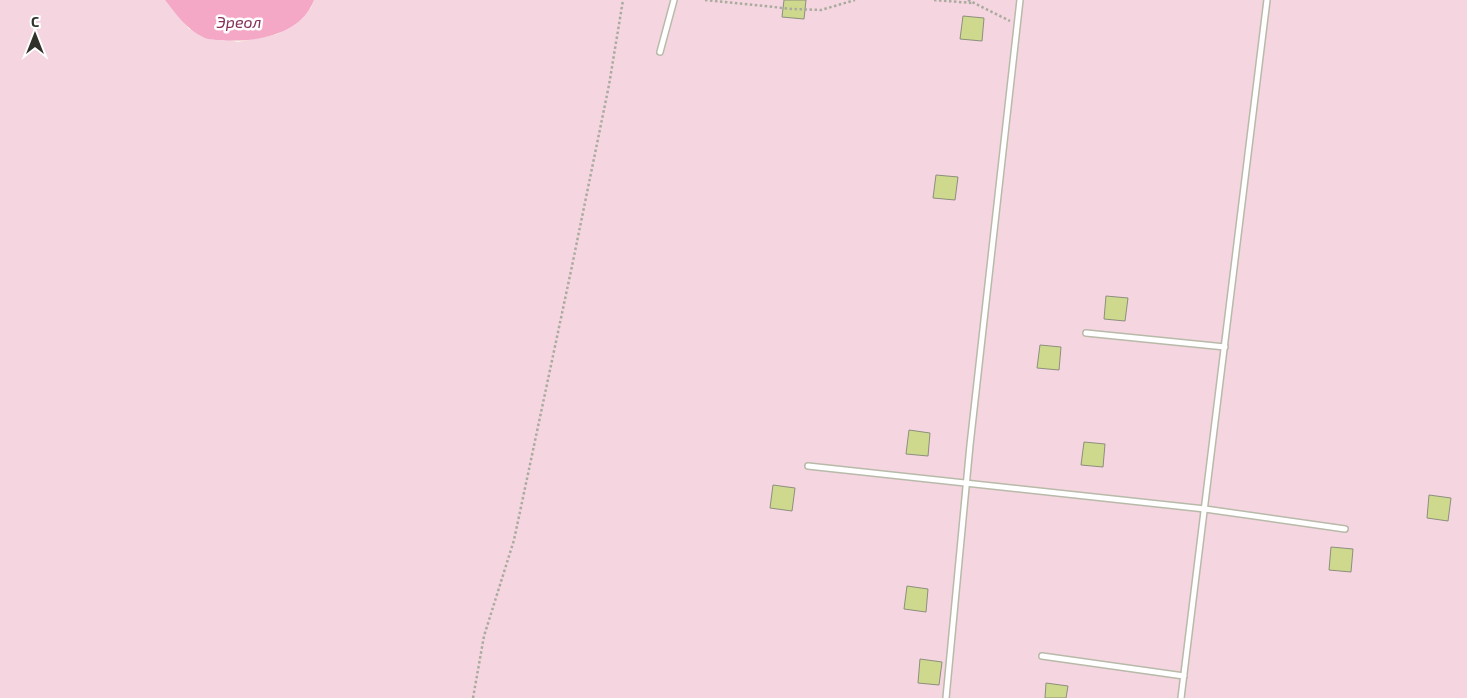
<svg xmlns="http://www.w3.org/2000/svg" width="1467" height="698" font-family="'Exo 2',sans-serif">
<rect width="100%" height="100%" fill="#f8fbe9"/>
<path fill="#f5d5e0" d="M 0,0 L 165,0 L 189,29 L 238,42 L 278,34 L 311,8 L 314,0 L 1467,0 L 1467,698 L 0,698 Z"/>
<path fill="#f4a8c6" d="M 165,0 L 314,0 C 301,35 254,43 222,40 C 216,40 208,40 203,37 C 186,29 176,14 165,0 Z"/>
<g fill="#cfd98e" stroke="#8c8f7e">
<path d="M 784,0 L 806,0 L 804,19 L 782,17 Z"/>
<path d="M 963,16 L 984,18 L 982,41 L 960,39 Z"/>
<path d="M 936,175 L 958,177 L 955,200 L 933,198 Z"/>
<path d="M 1106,296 L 1128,298 L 1125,321 L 1104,319 Z"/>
<path d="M 1040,345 L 1061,347 L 1059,370 L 1037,368 Z"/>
<path d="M 909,430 L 930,433 L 928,456 L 906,454 Z"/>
<path d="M 1084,442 L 1105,444 L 1103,467 L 1081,465 Z"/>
<path d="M 773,485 L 795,488 L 792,511 L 770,508 Z"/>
<path d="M 1429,495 L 1451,498 L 1448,521 L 1427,518 Z"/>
<path d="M 1331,547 L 1353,549 L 1351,572 L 1329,570 Z"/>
<path d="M 907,586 L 928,589 L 926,612 L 904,609 Z"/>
<path d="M 920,659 L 942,662 L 939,685 L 918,683 Z"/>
<path d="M 1046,683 L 1068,686 L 1066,698 L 1045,698 Z"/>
</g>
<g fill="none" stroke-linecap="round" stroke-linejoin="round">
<g stroke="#b8baa9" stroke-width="8">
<g id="lane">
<path d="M 660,52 L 674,0"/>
<path d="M 1086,333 L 1225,347"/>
<path d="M 808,466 L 1205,509 L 1345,529"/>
<path d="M 1042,656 L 1184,676"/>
<path d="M 946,698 L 970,445 L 1020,0"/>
<path d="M 1181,698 L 1267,0"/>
</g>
</g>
<g stroke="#a9ab9e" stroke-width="2.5" stroke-dasharray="2.5 2.5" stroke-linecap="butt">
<path d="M 705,0 L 793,9 L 821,10 L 855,0"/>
<path d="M 934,0 L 972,3"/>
<path d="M 968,0 L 1010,21"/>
<path d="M 473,698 L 484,636 L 514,540 L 572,266 L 609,85 L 623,0"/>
</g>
<use href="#lane" stroke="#fff" stroke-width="5"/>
</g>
<g text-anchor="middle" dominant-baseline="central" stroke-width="5" stroke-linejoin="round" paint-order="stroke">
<g font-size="16" font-style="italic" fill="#862f58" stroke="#fff">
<text x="239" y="21">Эреол</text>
</g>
</g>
<g transform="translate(35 35)" stroke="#ffffff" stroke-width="4" paint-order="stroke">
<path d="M0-4L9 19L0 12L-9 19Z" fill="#30312a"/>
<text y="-8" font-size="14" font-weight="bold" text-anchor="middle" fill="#30312a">С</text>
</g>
</svg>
